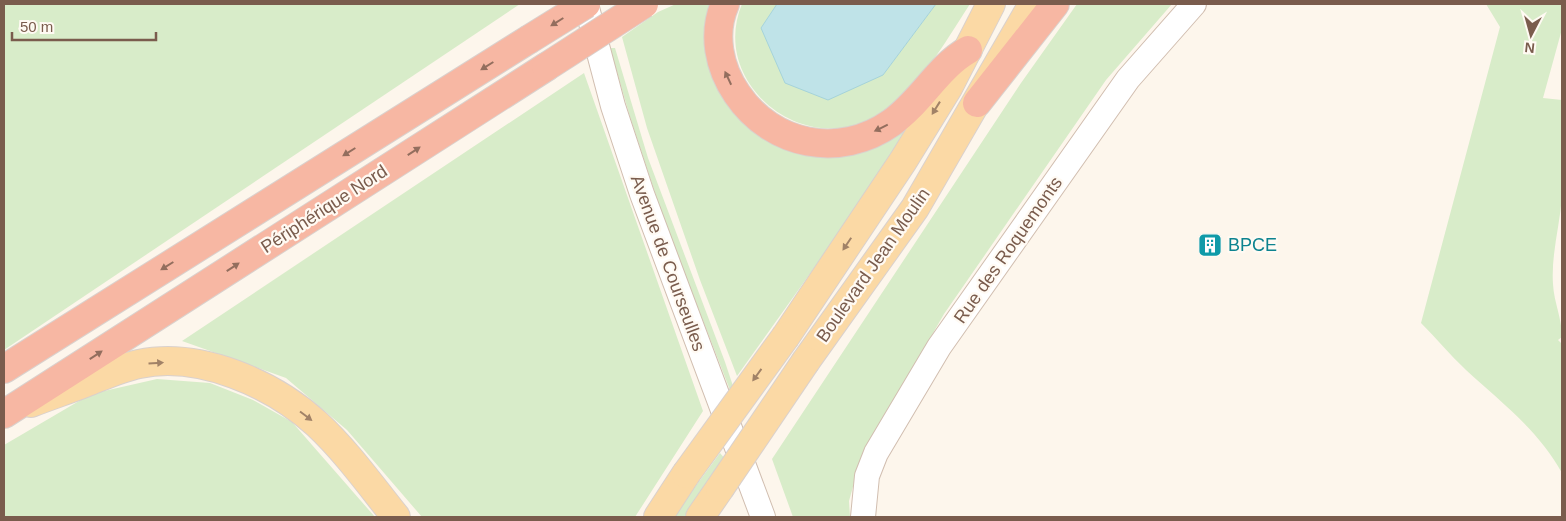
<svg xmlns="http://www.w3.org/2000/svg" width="1566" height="521" font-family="Helvetica,sans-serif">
<rect width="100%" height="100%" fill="#fdf6ec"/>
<g fill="#d8ecc9">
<path d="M 4,4 L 520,4 L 4,350 Z"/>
<path d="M 676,4 L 716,4 L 716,72 L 797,150 L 917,117 L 891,160 L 737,376 L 700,280 L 647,128 L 622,37 L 658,12 Z"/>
<path d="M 742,4 L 777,4 L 761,28 L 883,75 L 936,4 L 970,4 C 944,44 918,91 876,116 C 803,159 709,83 742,4 Z"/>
<path d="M 1077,4 L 1172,4 L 1106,80 L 944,314 L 861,458 L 849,501 L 850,517 L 793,517 L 772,459 L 1021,83 Z"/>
<path d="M 1486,4 L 1562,4 L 1562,29 L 1543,98 L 1562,100 C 1562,131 1565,164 1562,196 C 1560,225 1551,254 1553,284 C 1554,303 1562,318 1562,337 L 1558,340 L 1562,344 L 1562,473 C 1538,430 1501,402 1466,370 C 1450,355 1436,338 1421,323 L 1500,27 Z"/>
<path d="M 610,48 L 615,48 L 648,158 L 725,362 L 733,386 L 730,390 L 665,223 L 630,117 Z"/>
<path d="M 584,73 L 703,411 L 635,517 L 422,517 L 347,430 L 286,378 L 182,341 Z"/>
<path d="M 157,379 L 210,383 L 253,400 L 292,422 L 375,517 L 4,517 L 4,445 L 91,394 Z"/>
<path d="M 720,453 L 726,460 L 684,517 L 673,517 Z"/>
</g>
<path fill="#bfe3e8" stroke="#a5d3da" d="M 777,4 L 936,4 L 883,75 L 828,100 L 785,83 L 761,28 Z"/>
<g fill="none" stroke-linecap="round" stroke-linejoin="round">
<g stroke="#d1beb0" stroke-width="26">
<g id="minor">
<path d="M 586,4 L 613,106 L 642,194 L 763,517"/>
<path d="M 863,517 L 867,476 L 876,453 L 939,347 L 1128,79 L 1194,4"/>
</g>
</g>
<g stroke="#dad1cd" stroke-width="30">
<g id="major">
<path d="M 786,336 L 903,161 L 948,88 L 991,4"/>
<path d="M 806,361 L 915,208 L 1033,4"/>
<path d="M 31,403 C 49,396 67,390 85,383 C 103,376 120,368 139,364 C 200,351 273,384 317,424 C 347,452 371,486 396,517"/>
<path d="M 658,517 L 686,474"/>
<path d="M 700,517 L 720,488"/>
</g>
</g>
<g stroke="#dad1cd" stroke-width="30">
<g id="highway">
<path d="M 725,4 C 712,34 719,68 737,94 C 772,146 840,159 891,123 C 921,102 937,68 968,50"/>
<path d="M 977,103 L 1055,4"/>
<path d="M 4,369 L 528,40"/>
<path d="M 4,414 L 546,67"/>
</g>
</g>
<use href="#minor" stroke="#fff" stroke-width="24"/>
<use href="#major" stroke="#fbd9a5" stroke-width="28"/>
<use href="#highway" stroke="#f7b7a3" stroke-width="28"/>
<g stroke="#dad1cd" stroke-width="30" stroke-linecap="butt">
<g id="major-bridge">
<path d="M 686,474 L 786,336"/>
<path d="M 720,488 L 806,361"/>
</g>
</g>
<g stroke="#dad1cd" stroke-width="30" stroke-linecap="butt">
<g id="highway-bridge">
<path d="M 528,40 L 586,4"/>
<path d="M 546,67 L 644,4"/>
</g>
</g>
<use href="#major-bridge" stroke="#fbd9a5" stroke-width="28"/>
<use href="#highway-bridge" stroke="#f7b7a3" stroke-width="28"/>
</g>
<defs><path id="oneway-solid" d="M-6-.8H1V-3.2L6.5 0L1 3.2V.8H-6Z" transform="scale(1.25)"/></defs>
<g fill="#936e5e">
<use href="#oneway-solid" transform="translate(557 22) rotate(148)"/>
<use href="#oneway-solid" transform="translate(487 66) rotate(148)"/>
<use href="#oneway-solid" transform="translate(728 78) rotate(-115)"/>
<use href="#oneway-solid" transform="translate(881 128) rotate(154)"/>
<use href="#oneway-solid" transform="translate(414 151) rotate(-33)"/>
<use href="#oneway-solid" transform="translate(349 152) rotate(148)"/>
<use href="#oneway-solid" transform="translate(167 266) rotate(148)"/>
<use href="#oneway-solid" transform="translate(233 267) rotate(-33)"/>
<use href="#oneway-solid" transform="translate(96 355) rotate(-33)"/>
</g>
<g fill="#a18267">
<use href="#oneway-solid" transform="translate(936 108) rotate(122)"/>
<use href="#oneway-solid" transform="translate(847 244) rotate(124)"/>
<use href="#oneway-solid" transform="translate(156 363) rotate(-4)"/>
<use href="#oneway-solid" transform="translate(757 375) rotate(126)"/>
<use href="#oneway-solid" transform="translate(306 416) rotate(37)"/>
</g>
<defs>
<g id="building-square" transform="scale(1.25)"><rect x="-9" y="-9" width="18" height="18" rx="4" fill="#0f9aa8" stroke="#fffaf3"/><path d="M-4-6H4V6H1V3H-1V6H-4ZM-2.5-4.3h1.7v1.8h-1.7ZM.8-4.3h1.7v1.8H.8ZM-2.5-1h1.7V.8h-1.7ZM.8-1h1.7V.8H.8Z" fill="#fff"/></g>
</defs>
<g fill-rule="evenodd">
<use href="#building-square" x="1210" y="245"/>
</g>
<g text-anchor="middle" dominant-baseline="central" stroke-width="4.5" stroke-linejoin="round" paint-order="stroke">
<g font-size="18" fill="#7a5c4d" stroke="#fffaf3">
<text transform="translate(324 209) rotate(-33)">Périphérique Nord</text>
<text transform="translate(1008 250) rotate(-55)">Rue des Roquemonts</text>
<text transform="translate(668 263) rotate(70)">Avenue de Courseulles</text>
<text transform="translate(873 265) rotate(-55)">Boulevard Jean Moulin</text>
</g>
<g font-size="18" fill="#0d838f" stroke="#fffaf3" text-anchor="start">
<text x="1228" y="245">BPCE</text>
</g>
</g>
<rect width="1566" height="521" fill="none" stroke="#7a5c4d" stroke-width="10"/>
<g transform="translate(1531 35) rotate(186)" stroke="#fffaf3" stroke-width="4" paint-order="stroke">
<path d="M0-4L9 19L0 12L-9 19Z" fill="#7a5c4d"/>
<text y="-8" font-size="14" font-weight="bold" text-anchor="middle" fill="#7a5c4d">N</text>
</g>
<path d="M12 32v8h144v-8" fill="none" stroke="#7a5c4d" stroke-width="2.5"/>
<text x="20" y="32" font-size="15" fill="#7a5c4d" stroke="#fffaf3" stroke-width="4" paint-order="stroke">50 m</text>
</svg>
